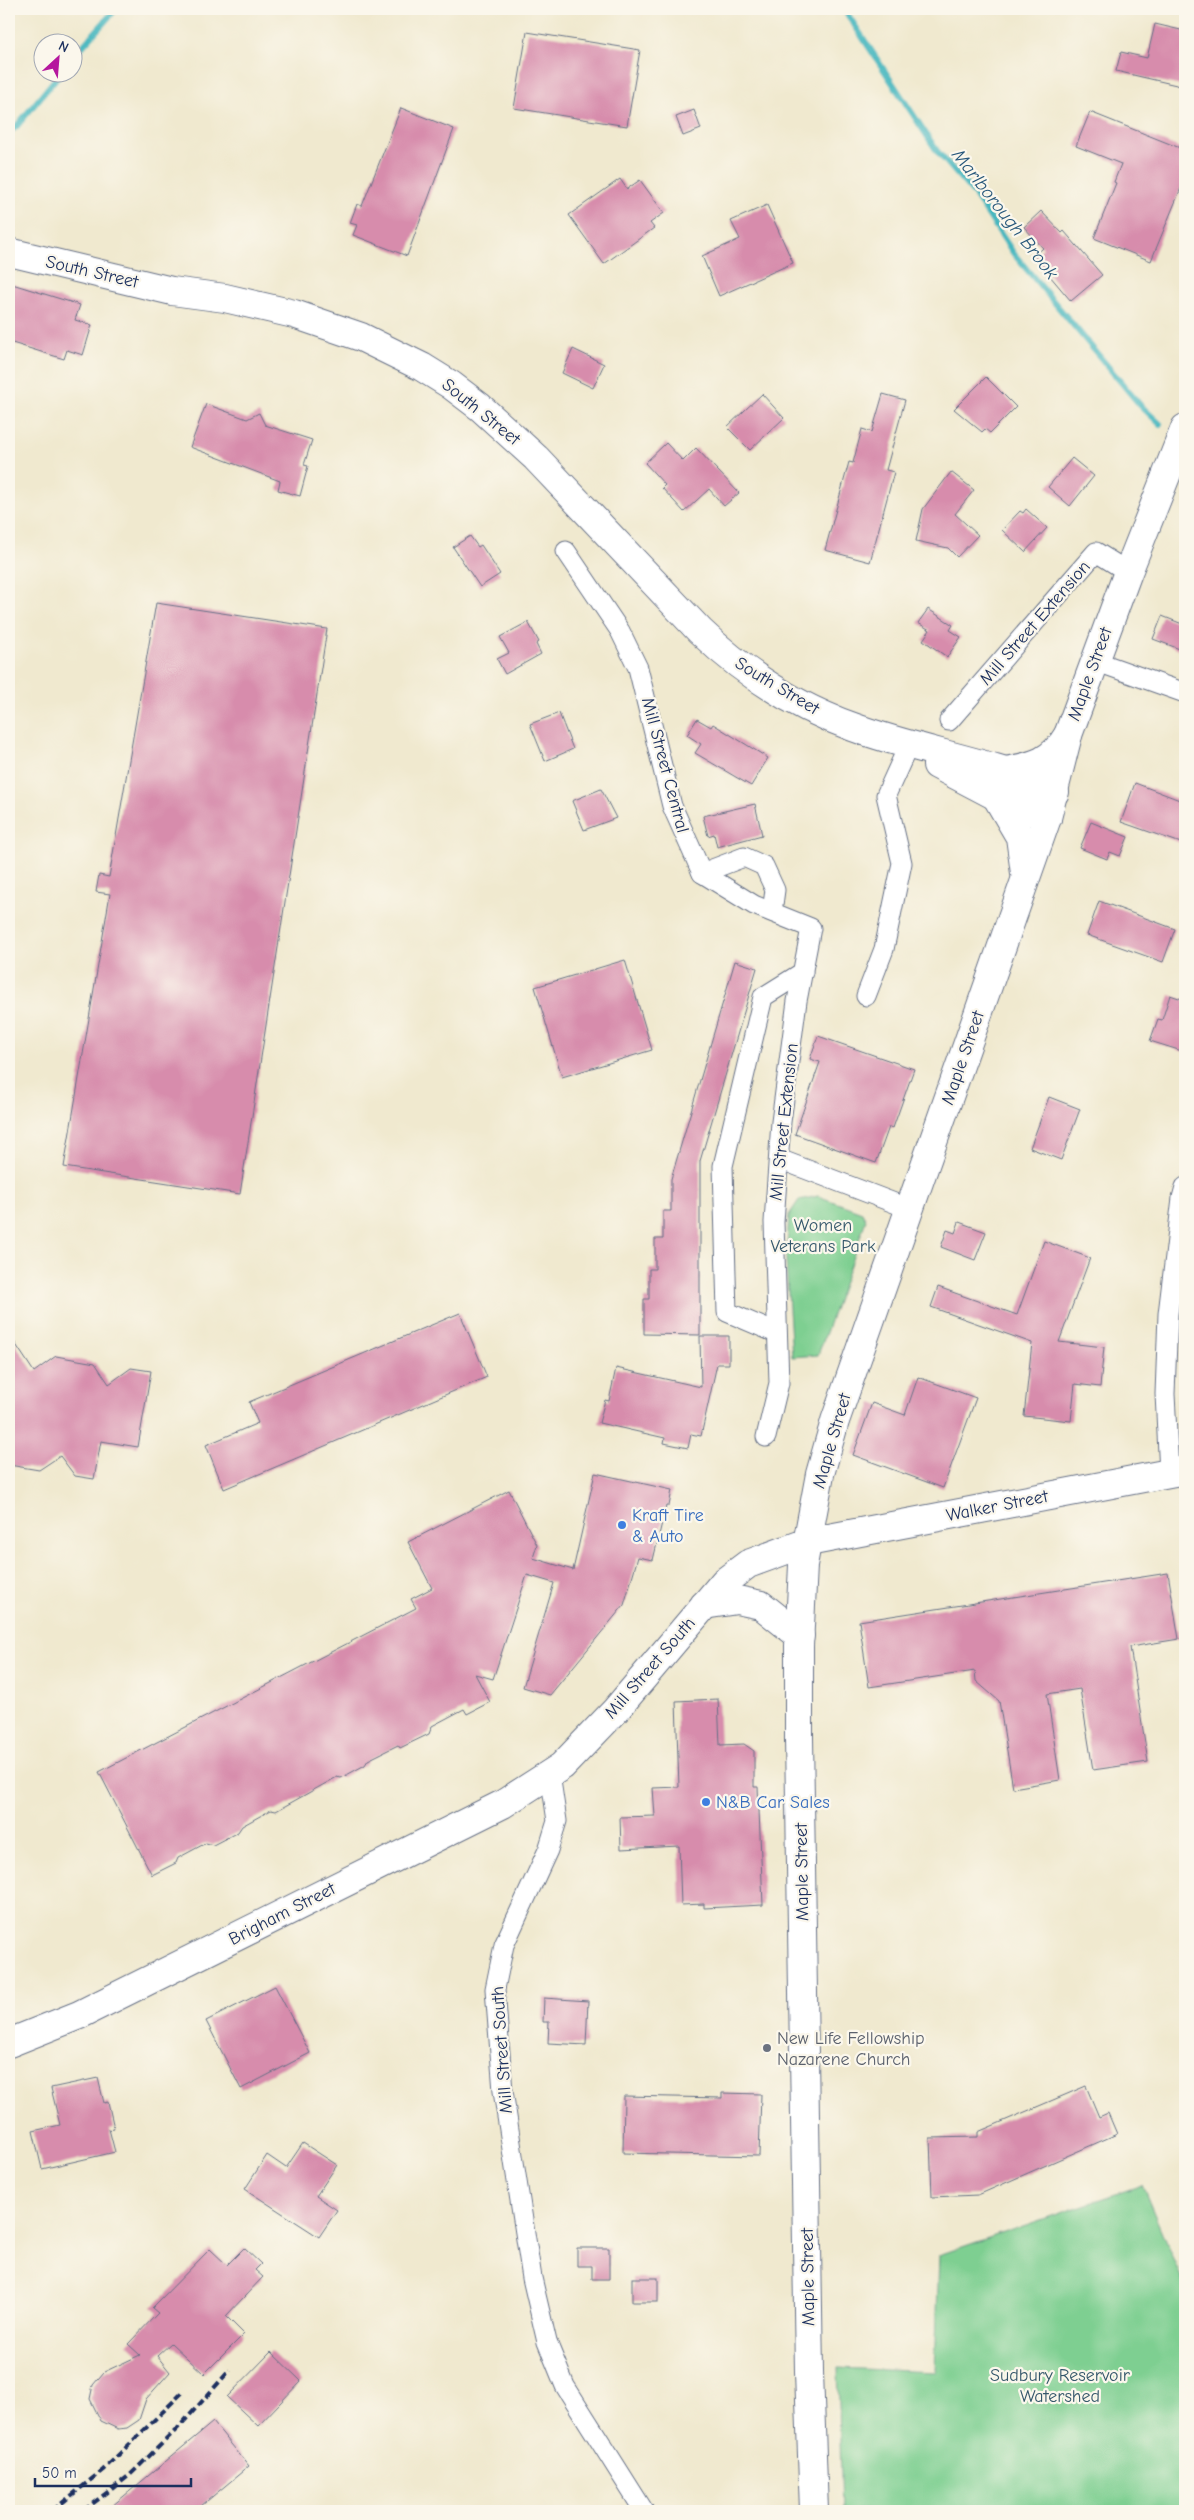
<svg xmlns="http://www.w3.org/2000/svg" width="1194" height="2520" font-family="'Comic Neue',sans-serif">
<rect width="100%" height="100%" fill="#fbf7ec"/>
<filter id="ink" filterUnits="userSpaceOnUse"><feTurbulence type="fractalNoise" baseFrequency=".02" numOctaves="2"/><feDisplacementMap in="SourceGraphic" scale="10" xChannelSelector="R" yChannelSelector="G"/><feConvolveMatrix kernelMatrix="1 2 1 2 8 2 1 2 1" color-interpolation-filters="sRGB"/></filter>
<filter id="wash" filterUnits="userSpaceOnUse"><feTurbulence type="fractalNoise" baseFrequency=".0096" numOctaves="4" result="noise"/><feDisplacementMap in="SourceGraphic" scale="20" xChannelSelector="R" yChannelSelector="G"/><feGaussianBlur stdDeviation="1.12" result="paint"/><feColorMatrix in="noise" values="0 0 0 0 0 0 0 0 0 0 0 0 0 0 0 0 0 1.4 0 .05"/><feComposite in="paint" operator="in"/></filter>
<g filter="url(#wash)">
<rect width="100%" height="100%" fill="#f0e9cf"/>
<g fill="#7ecf91" stroke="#4c7f78">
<path d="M 818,1196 L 862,1212 L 866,1220 L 818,1355 L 792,1357 L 786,1260 L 789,1215 L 799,1200 Z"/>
<path d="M 1142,2185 L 1185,2287 L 1185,2511 L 842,2511 L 838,2368 L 935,2372 L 939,2255 Z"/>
</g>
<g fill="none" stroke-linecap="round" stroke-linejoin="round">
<g stroke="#47b7bf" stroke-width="6">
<path d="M 844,9 L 937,151 L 975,195 L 1014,254 L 1140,405 L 1160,424"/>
<path d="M 72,58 L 116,9"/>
<path d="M 9,132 L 16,127 L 61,72"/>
</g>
</g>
<g id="blocks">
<g fill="#d78cac">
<path d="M 1155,24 L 1185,31 L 1185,87 L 1116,71 L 1121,52 L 1147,58 Z"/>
<path d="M 527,32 L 640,50 L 627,126 L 514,108 Z"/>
<path d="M 401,108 L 454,129 L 407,256 L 353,235 L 357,225 L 350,223 L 357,204 L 362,206 Z"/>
<path d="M 694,110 L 701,129 L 683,136 L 676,117 Z"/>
<path d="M 1090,112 L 1185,150 L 1185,189 L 1181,188 L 1151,261 L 1094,238 L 1116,183 L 1114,182 L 1121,164 L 1076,146 Z"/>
<path d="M 620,179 L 627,189 L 640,180 L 664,213 L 650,223 L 654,228 L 604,264 L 569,215 Z"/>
<path d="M 767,205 L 793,263 L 719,296 L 702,256 L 740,239 L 731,221 Z"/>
<path d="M 1041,211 L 1062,233 L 1064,231 L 1102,275 L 1071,301 L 1034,257 L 1043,248 L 1024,227 Z"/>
<path d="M 9,283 L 80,305 L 75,320 L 92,325 L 83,355 L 67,350 L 64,359 L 9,342 Z"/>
<path d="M 573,349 L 604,364 L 593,388 L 562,373 Z"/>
<path d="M 986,377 L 1016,407 L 990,433 L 985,429 L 982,432 L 954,409 Z"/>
<path d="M 762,394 L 784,418 L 750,450 L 727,427 Z"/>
<path d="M 883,394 L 905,400 L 886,470 L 894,472 L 870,562 L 825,550 L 849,462 L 853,463 L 862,429 L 872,432 Z"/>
<path d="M 206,404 L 247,419 L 259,413 L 265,425 L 312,440 L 304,465 L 308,466 L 300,496 L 278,490 L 280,481 L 190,447 Z"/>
<path d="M 666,443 L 683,461 L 696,448 L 739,493 L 724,506 L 709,489 L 684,512 L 662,488 L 665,485 L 645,463 Z"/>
<path d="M 1072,458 L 1094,476 L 1070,506 L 1048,487 Z"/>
<path d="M 951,472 L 974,490 L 955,514 L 978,535 L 957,557 L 948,548 L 916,541 L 923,509 Z"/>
<path d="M 1026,509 L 1047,528 L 1025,552 L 1002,530 L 1020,511 L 1023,513 Z"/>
<path d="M 470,536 L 478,547 L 481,545 L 500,574 L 480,587 L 453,547 Z"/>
<path d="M 156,603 L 327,629 L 240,1194 L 64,1167 L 110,894 L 96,892 L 99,875 L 109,877 Z"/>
<path d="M 928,609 L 953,625 L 950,630 L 961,637 L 947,657 L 923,640 L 930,630 L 918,623 Z"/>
<path d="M 1162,616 L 1185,625 L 1185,651 L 1153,639 Z"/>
<path d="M 528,622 L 539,642 L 536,644 L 541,654 L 505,674 L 497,659 L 509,653 L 500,637 Z"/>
<path d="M 559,713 L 573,749 L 545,761 L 530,724 Z"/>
<path d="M 697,719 L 711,727 L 713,724 L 768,758 L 751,786 L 695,753 L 701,744 L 687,735 Z"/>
<path d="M 1135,783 L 1185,802 L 1185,831 L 1181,843 L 1121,822 Z"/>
<path d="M 601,789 L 616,818 L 584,830 L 572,801 Z"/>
<path d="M 755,804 L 762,835 L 717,847 L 714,834 L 708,836 L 703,816 Z"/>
<path d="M 1091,822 L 1128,837 L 1120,856 L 1110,852 L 1107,859 L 1080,848 Z"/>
<path d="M 1099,901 L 1175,929 L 1163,962 L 1087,935 Z"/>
<path d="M 625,960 L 652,1050 L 562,1077 L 535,987 Z"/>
<path d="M 735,961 L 757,968 L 700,1161 L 700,1335 L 644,1334 L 644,1299 L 649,1299 L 649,1269 L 655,1269 L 655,1239 L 663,1239 L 663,1211 L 671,1211 L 671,1179 Z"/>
<path d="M 1170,995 L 1185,1000 L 1185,1052 L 1150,1041 L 1158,1019 L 1162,1020 Z"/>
<path d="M 818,1036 L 914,1069 L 893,1128 L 889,1127 L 876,1163 L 795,1134 L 820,1062 L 810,1059 Z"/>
<path d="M 1049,1097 L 1080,1109 L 1061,1160 L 1030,1148 Z"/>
<path d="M 959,1222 L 986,1232 L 975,1260 L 941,1247 L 947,1230 L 955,1233 Z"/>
<path d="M 1044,1241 L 1090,1258 L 1059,1342 L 1104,1347 L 1100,1387 L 1075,1384 L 1071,1421 L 1024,1416 L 1032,1343 L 931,1307 L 938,1287 L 1017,1315 Z"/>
<path d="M 460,1313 L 487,1377 L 224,1489 L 206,1445 L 258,1423 L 249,1402 Z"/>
<path d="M 9,1334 L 34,1372 L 56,1356 L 95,1363 L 109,1384 L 131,1368 L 151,1371 L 138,1447 L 101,1441 L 94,1479 L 75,1476 L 60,1456 L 39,1470 L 9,1465 Z"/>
<path d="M 700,1336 L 729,1336 L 729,1364 L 717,1364 L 701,1436 L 691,1434 L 688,1448 L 664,1443 L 665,1438 L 599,1423 L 605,1400 L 609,1401 L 616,1368 L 701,1387 Z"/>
<path d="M 918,1377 L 976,1398 L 943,1488 L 853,1455 L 872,1403 L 905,1415 Z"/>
<path d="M 595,1473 L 672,1490 L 669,1506 L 666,1506 L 653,1560 L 638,1557 L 624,1605 L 550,1695 L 523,1687 L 554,1583 L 527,1575 L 493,1679 L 475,1674 L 490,1702 L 467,1714 L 464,1709 L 432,1726 L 429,1734 L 400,1748 L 398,1745 L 368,1760 L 365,1765 L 341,1778 L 337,1777 L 276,1811 L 271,1810 L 242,1826 L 238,1832 L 213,1845 L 206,1843 L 178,1858 L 176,1863 L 152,1875 L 99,1772 L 416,1608 L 411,1599 L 432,1588 L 408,1542 L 509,1490 L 537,1545 L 533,1558 L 573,1570 Z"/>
<path d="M 1168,1573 L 1179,1639 L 1130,1647 L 1148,1762 L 1093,1770 L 1080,1689 L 1047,1694 L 1060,1780 L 1013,1788 L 999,1701 L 976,1681 L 975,1671 L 869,1687 L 859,1621 Z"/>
<path d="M 718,1699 L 720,1745 L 744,1744 L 754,1751 L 754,1787 L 758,1787 L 763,1905 L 704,1908 L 704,1904 L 681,1905 L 679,1846 L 621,1849 L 620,1817 L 655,1816 L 653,1788 L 679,1787 L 676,1701 Z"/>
<path d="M 275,1986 L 310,2053 L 241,2089 L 206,2021 Z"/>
<path d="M 544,1998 L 588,2001 L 586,2045 L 548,2043 L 549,2022 L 543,2022 Z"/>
<path d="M 98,2078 L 104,2103 L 108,2102 L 114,2128 L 109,2129 L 115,2152 L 42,2169 L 33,2131 L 60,2125 L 51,2088 Z"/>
<path d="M 1086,2086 L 1099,2117 L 1108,2113 L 1117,2134 L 978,2195 L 932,2197 L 930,2138 L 978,2137 L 978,2132 Z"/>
<path d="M 722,2093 L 761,2094 L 759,2156 L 623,2153 L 624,2096 L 722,2098 Z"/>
<path d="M 303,2143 L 337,2165 L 316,2196 L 337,2210 L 319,2237 L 245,2189 L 267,2155 L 286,2168 Z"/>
<path d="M 244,2248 L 261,2264 L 255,2270 L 263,2277 L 226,2316 L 244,2334 L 204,2374 L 171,2343 L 157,2356 L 170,2372 L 146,2399 L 139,2420 L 127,2428 L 118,2429 L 101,2421 L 90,2399 L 93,2385 L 104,2372 L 140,2355 L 128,2344 L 158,2313 L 152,2308 L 210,2249 L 227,2265 Z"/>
<path d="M 577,2248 L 609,2248 L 609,2279 L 592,2279 L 592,2266 L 577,2266 Z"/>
<rect x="632" y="2278" width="26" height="24"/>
<path d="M 271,2352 L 301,2381 L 258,2426 L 227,2397 Z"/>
<path d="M 213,2422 L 249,2466 L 195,2511 L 106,2511 Z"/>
</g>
</g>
</g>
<g filter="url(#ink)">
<use href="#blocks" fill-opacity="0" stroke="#667086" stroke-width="1"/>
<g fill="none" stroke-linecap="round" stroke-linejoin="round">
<g stroke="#667086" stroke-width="21">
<g id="street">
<path d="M 566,551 L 620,631 L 638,668 L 672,806 L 702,873 L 754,905 L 811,928 L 797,1001 L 781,1122 L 774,1222 L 779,1383 L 766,1437"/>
<path d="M 1095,661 L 1185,693"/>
<path d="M 949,721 L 1096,552 L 1128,572"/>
<path d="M 702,873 L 744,857 L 764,866 L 775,890 L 772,912"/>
<path d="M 866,996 L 884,949 L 902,863 L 886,795 L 906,751"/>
<path d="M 779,1159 L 910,1209"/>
<path d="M 776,1333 L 727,1312 L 723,1166 L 763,997 L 803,972"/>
<path d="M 1169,1473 L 1165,1394 L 1168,1314 L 1182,1198 L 1185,1187"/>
<path d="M 550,1774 L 557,1821 L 548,1850 L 504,1945 L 495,1989 L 503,2091 L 532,2278 L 547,2342 L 565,2386 L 644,2511"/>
</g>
</g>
<g stroke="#667086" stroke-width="30">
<g id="secondary">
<path d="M 9,252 L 172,291 L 225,298 L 294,314 L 361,337 L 422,367 L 451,385 L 480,407 L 536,458 L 700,631 C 744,673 797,707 853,727 C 899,744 948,754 995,768 C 1016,774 1035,785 1055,792"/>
<path d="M 937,765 L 996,796 L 1047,818"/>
<path d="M 1005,771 C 1034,766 1052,762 1068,735"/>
<path d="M 996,796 L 1020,837 L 1025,873"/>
<path d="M 704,1605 L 737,1600 L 761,1605 L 800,1636"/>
<path d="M 9,2043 L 79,2015 L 503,1804 L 562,1766 L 615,1711 L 724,1582 L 748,1564 L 808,1542 L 1185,1470"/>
<path d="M 814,2511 L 809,2372 L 799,1738 L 799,1646 L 803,1565 L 820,1474 L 835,1421 L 1047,818 L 1068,735 L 1128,572 L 1185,428"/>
</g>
</g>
<use href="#street" stroke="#fff" stroke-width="19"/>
<use href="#secondary" stroke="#fff" stroke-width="28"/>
<g stroke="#1b2f5e" stroke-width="4" stroke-dasharray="8 4" stroke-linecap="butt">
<path d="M 52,2511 L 103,2470 L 184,2391"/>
<path d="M 83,2511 L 130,2475 L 180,2426 L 230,2370"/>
</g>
</g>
</g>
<g fill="#3f7fe0" stroke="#fbf7ec" stroke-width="2">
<circle cx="622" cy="1525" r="5"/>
<circle cx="706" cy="1802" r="5"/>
</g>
<circle fill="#6b7280" stroke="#fbf7ec" stroke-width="2" cx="767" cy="2048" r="5"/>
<g text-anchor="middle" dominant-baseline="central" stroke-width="4.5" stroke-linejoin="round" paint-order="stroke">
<g font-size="18" fill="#1b2f5e" stroke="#fbf7ec">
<text transform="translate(92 272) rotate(13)">South Street</text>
<text transform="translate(481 412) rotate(39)">South Street</text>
<text transform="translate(1035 623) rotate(-49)">Mill Street Extension</text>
<text transform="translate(1090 674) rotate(-70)">Maple Street</text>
<text transform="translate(777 686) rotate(31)">South Street</text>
<text transform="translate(665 765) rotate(75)">Mill Street Central</text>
<text transform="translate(963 1058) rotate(-71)">Maple Street</text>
<text transform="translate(784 1122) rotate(-84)">Mill Street Extension</text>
<text transform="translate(832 1441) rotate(-74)">Maple Street</text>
<text transform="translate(997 1506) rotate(-11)">Walker Street</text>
<text transform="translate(650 1668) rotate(-49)">Mill Street South</text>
<text transform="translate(802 1872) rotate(-91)">Maple Street</text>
<text transform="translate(282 1914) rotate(-27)">Brigham Street</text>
<text transform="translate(502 2050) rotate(-94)">Mill Street South</text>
<text transform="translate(808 2277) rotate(-91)">Maple Street</text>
</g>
<g font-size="18" fill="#34576b" stroke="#fbf7ec">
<text x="823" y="1225">Women<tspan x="823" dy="21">Veterans Park</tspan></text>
<text x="1060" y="2375">Sudbury Reservoir<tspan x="1060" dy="21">Watershed</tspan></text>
</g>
<g font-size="18" fill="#366cbe" stroke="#fbf7ec" text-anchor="start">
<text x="632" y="1515">Kraft Tire<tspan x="632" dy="21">&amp; Auto</tspan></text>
<text x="716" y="1802">N&amp;B Car Sales</text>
</g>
<g font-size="18" fill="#5b616d" stroke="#fbf7ec" text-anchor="start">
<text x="777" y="2038">New Life Fellowship<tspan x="777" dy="21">Nazarene Church</tspan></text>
</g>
<g font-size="19" font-style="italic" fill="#28587b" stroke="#fbf7ec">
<text transform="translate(1005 214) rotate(52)">Marlborough Brook</text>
</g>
</g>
<rect width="1194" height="2520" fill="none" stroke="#fbf7ec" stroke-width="30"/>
<g transform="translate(58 58) rotate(26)"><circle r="24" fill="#fbf7ec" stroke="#a1a7b3"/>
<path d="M0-4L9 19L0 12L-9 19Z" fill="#b5179e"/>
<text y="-8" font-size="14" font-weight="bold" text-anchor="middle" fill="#1b2f5e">N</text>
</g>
<path d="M35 2478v8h156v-8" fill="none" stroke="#1b2f5e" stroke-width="2.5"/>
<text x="42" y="2478" font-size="15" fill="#1b2f5e" stroke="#fbf7ec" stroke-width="4" paint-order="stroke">50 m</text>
</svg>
